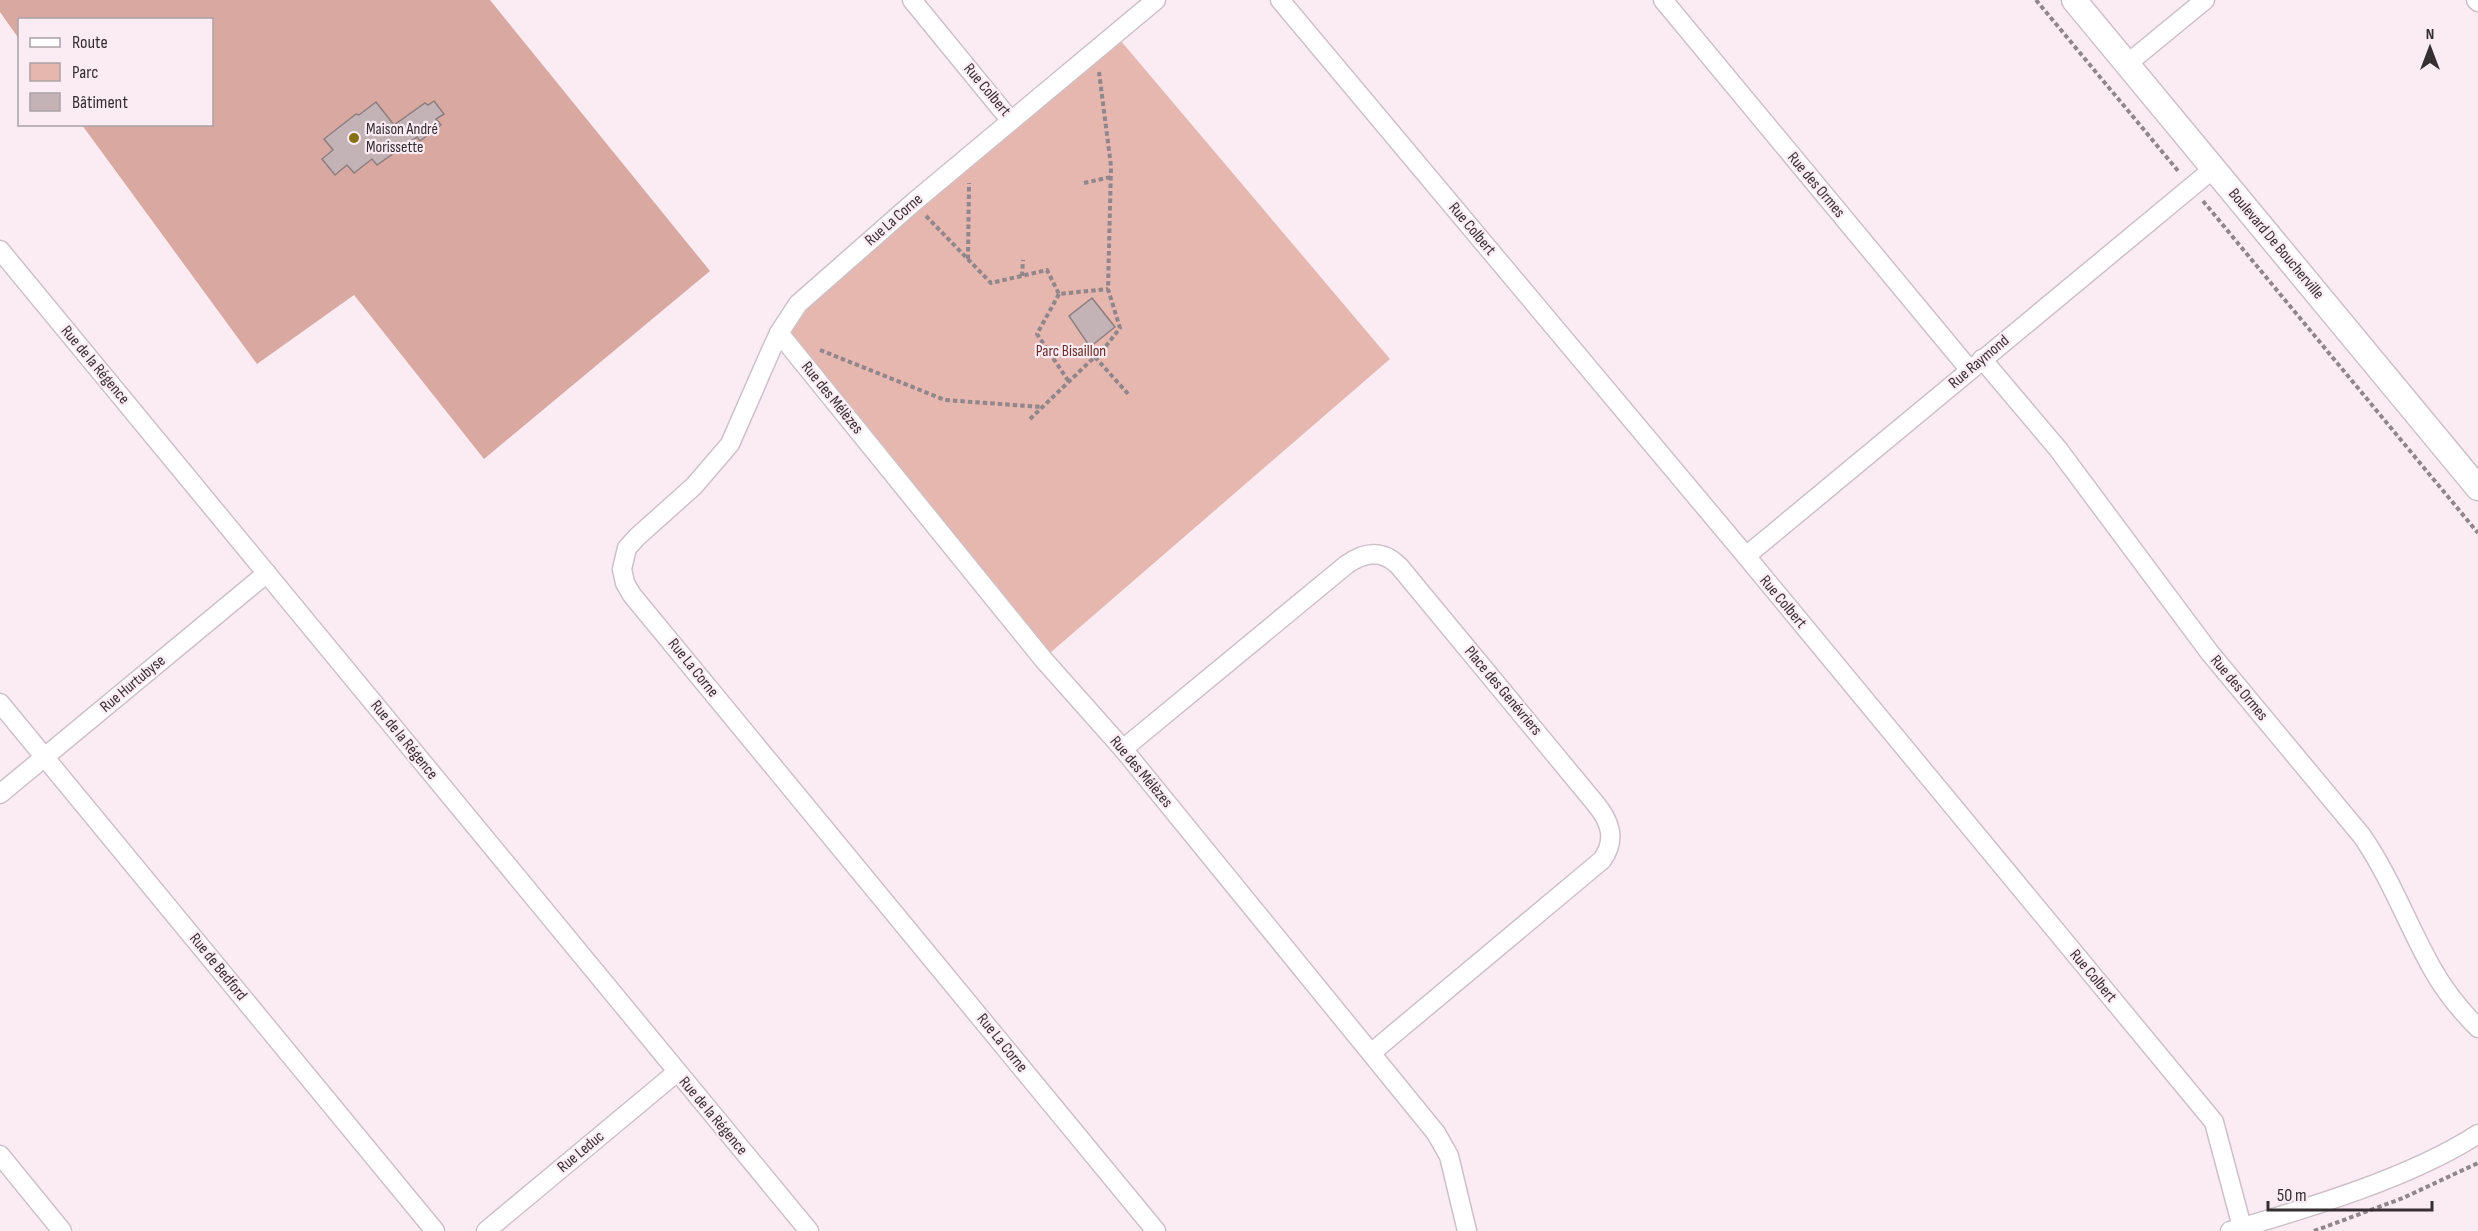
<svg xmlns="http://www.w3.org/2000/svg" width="2478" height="1231" font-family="'Sofia Sans Condensed',sans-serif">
<rect width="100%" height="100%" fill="#fbecf4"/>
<path fill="#e5b7af" d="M 1115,34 L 1390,359 L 1043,659 L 779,333 L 798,304 Z"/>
<path fill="#d8a8a1" d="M 0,0 L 490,0 L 710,271 L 484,459 L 354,295 L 257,364 L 82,125 L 212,124 L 212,20 L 20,20 L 19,39 L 0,12 Z"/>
<g fill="#c4b3b6" stroke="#8d7e80" stroke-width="1.5">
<path d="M 434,101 L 444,114 L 436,119 L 441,125 L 420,141 L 417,137 L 377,165 L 372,159 L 354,173 L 347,165 L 335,175 L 322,159 L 333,150 L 324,139 L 356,114 L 359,115 L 376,102 L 394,125 L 425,103 L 428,105 Z"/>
<path d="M 1092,298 L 1115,327 L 1090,347 L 1069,316 Z"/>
</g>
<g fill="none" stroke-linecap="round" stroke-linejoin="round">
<g stroke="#cec0c7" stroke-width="21">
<g id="minor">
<path d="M 912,0 L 1011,121 L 1156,0"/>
<path d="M 1280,0 L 1746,556 L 2214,1122 L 2242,1227"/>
<path d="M 1663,0 L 1969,369"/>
<path d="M 2476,0 L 2478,2"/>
<path d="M 2127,64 L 2205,0"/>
<path d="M 1011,121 L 914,202 L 798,304 L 779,333 L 768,357 L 730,444 L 694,486 L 637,537 L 627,548 L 622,569 L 625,583 L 632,595 L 1156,1231"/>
<path d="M 0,250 L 809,1231"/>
<path d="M 779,333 L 1043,659 L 1123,749 L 1436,1133 L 1449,1156 L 1467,1231"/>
<path d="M 1982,359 L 2058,449 L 2210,653 L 2362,836 C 2391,878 2408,926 2433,970 C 2445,991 2461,1011 2478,1028"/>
<path d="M 1746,556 L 2213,169"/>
<path d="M 0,703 L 435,1231"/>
<path d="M 1123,749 L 1346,565 C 1364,552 1382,549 1399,566 L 1595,803 C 1610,821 1617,839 1602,860 L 1371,1053"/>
<path d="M 0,794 L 267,573"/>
<path d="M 0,1155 L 62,1231"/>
<path d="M 486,1231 L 677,1072"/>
<path d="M 2230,1231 C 2308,1208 2410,1178 2478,1134"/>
</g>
</g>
<g stroke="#cec0c7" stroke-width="27">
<path id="tertiary" d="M 2074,0 L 2478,488"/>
</g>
<g stroke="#90868b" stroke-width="4" stroke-dasharray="4.5 3" stroke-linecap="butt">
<path d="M 2036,0 L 2179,172"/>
<path d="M 1084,183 L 1111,177"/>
<path d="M 2203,201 L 2478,533"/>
<path d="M 926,216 L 991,283 L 1047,270 L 1059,294 L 1108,289"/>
<path d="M 968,259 L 969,183"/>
<path d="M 1022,276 L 1023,260"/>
<path d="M 1059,294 L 1037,334 L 1069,382"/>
<path d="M 820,350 L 945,400 L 1042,407"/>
<path d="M 1095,357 L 1129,395"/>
<path d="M 1030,419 L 1106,346 L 1120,328 L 1108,289 L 1111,166 L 1099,72"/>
<path d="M 2314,1231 L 2403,1198 L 2478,1163"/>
</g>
<use href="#minor" stroke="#fff" stroke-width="18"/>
<use href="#tertiary" stroke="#fff" stroke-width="24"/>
</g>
<circle fill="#857111" stroke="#fbecf4" stroke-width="2" cx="354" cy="138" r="6"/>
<g text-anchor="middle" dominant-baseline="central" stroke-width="4.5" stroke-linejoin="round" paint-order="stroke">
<g font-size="16" fill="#352f32" stroke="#fbecf4">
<text transform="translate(987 90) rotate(50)">Rue Colbert</text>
<text transform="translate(1816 185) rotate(50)">Rue des Ormes</text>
<text transform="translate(894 220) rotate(-41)">Rue La Corne</text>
<text transform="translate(1472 229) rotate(50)">Rue Colbert</text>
<text transform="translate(2276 244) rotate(50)">Boulevard De Boucherville</text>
<text transform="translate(1979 362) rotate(-40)">Rue Raymond</text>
<text transform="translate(95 365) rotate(50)">Rue de la Régence</text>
<text transform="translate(832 398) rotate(51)">Rue des Mélèzes</text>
<text transform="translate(1783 602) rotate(50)">Rue Colbert</text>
<text transform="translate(693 668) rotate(51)">Rue La Corne</text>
<text transform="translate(133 684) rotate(-40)">Rue Hurtubyse</text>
<text transform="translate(2239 688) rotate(50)">Rue des Ormes</text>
<text transform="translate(1503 691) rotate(50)">Place des Genévriers</text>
<text transform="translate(404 740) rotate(51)">Rue de la Régence</text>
<text transform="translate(1141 772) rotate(50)">Rue des Mélèzes</text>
<text transform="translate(218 967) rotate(51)">Rue de Bedford</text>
<text transform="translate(2093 976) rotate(50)">Rue Colbert</text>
<text transform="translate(1002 1043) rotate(51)">Rue La Corne</text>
<text transform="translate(713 1116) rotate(50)">Rue de la Régence</text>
<text transform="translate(581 1152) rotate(-40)">Rue Leduc</text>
</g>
<g font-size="16" fill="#352f32" stroke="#fbecf4" text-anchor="start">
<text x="366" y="129">Maison André<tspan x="366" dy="18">Morissette</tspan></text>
</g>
<g font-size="16" fill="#672c25" stroke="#fbecf4">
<text x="1071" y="351">Parc Bisaillon</text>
</g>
</g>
<rect x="18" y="18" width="195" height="108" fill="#fbecf4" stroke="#aca0a6" stroke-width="1.5"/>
<rect x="30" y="38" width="30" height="9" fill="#ffffff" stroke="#aca0a6" stroke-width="1.5"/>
<text x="72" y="48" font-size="18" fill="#352f32">Route</text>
<rect x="30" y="63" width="30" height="18" fill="#e5b7af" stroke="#aca0a6" stroke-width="1.5"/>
<text x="72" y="78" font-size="18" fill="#352f32">Parc</text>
<rect x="30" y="93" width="30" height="18" fill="#c4b3b6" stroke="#aca0a6" stroke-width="1.5"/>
<text x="72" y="108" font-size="18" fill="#352f32">Bâtiment</text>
<g transform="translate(2430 48)" stroke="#fbecf4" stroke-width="4.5" paint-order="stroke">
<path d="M0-4.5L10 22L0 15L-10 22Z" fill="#352f32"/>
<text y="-9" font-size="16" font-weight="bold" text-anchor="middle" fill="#352f32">N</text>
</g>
<path d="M2268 1201v9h164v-9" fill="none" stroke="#352f32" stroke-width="3"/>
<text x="2277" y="1201" font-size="18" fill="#352f32" stroke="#fbecf4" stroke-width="4.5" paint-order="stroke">50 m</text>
</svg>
